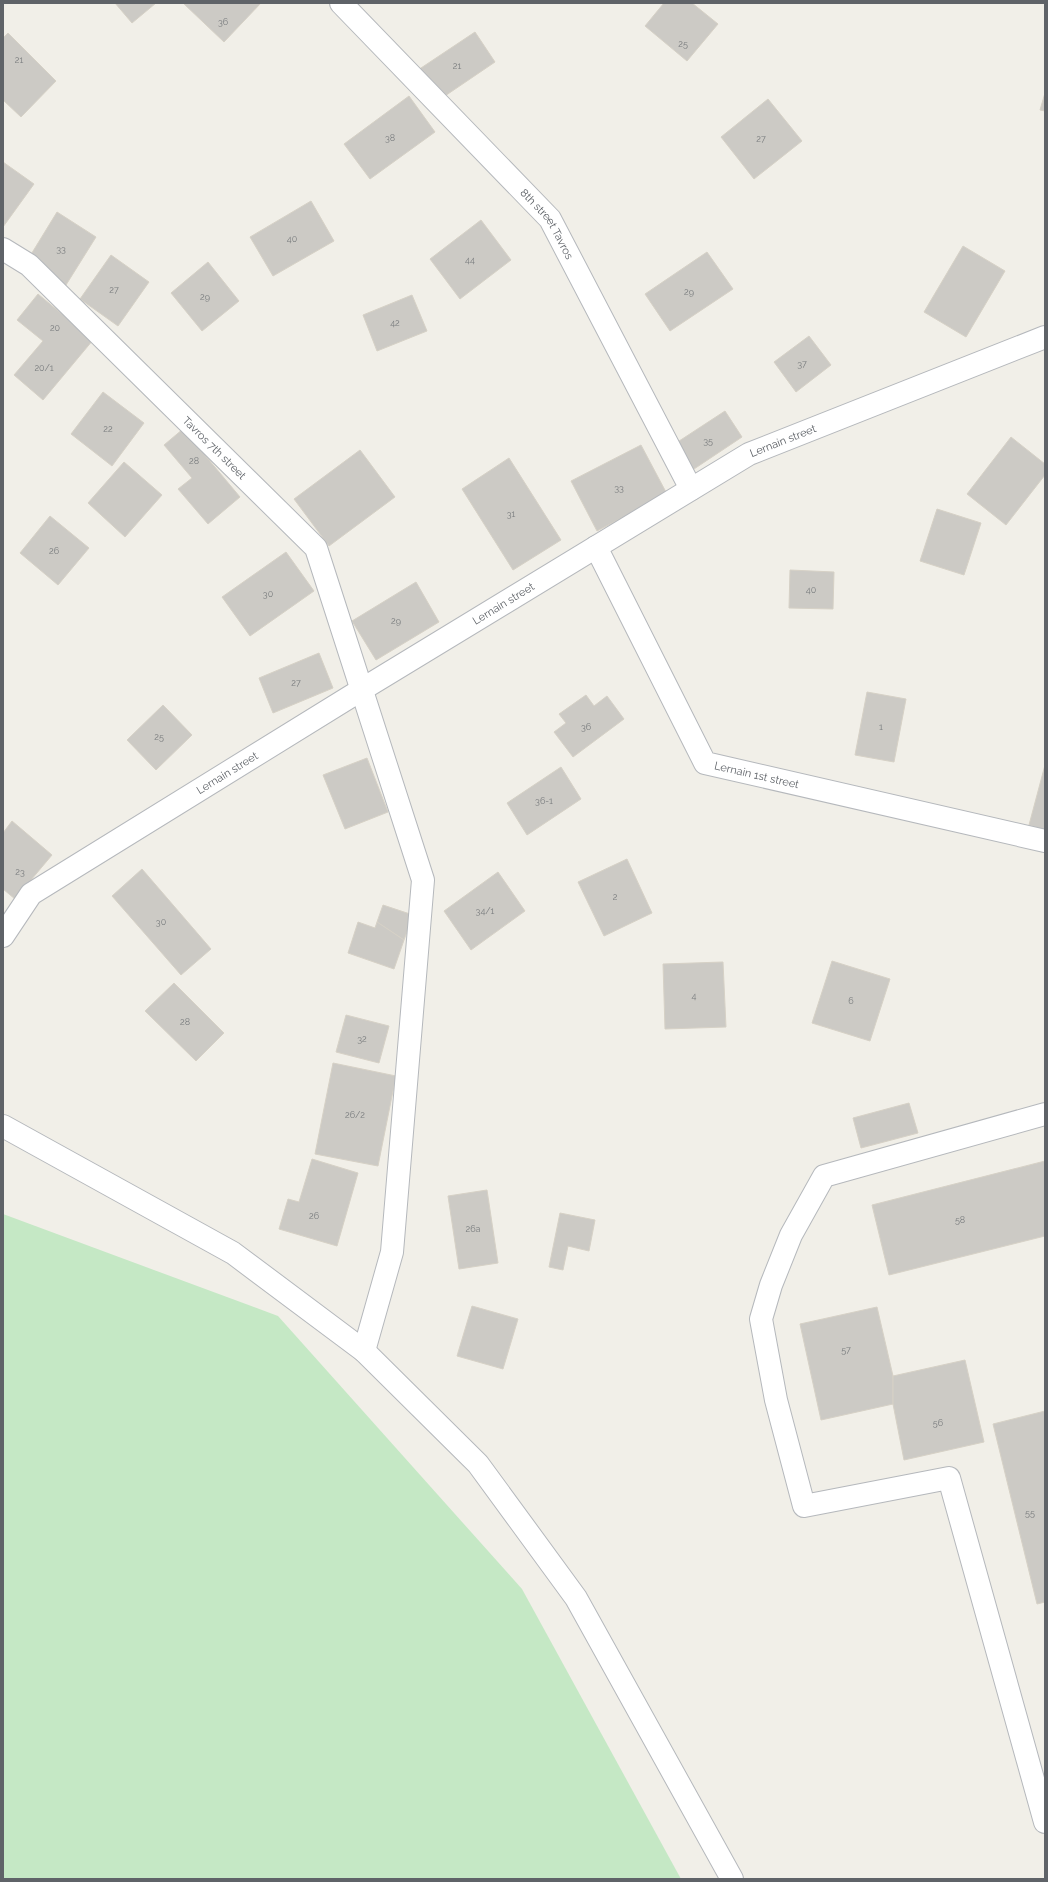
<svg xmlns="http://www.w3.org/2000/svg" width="1048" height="1882" font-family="Raleway,sans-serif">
<rect width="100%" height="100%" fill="#f1efe8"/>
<path fill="#c5e8c5" d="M 3,1214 L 278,1316 L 522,1589 L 681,1879 L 3,1879 Z"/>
<g fill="#cccac5" stroke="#d6d1c6">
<path d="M 115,3 L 156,3 L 132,23 Z"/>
<path d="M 183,3 L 261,3 L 224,42 Z"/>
<path d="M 664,3 L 692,3 L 718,24 L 687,61 L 645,26 Z"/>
<path d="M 475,32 L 495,62 L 439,100 L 418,70 Z"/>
<path d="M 8,33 L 56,81 L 21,117 L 3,100 L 3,38 Z"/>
<path d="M 1045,93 L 1045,111 L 1040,110 Z"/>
<path d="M 409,96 L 435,132 L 370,179 L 344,144 Z"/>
<path d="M 768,99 L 802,141 L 754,179 L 721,137 Z"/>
<path d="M 3,162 L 34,184 L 3,227 Z"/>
<path d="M 311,201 L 334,241 L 273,276 L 250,237 Z"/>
<path d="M 57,212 L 96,237 L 66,285 L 27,261 Z"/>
<path d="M 481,220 L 511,260 L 460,299 L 430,259 Z"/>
<path d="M 963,246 L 1005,271 L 966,337 L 924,312 Z"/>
<path d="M 707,252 L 733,289 L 670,331 L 645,294 Z"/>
<path d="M 111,255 L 149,282 L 118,326 L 80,299 Z"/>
<path d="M 208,262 L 239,301 L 202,331 L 171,293 Z"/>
<path d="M 38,294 L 93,340 L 43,400 L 14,375 L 43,341 L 17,320 Z"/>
<path d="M 412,295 L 427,331 L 377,351 L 363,315 Z"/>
<path d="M 809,336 L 831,365 L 796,392 L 774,362 Z"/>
<path d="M 103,392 L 144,423 L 112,466 L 71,434 Z"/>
<path d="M 725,411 L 742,437 L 691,471 L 673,445 Z"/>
<path d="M 183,429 L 240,497 L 208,524 L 178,489 L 192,478 L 164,445 Z"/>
<path d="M 1011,437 L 1045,464 L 1045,475 L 1006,525 L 967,494 Z"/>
<path d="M 641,445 L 667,494 L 597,531 L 571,481 Z"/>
<path d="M 360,450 L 395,497 L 329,546 L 294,499 Z"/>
<path d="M 509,458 L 561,540 L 513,570 L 462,489 Z"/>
<path d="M 124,462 L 162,495 L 125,537 L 88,503 Z"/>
<path d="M 937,509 L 981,523 L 964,575 L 920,561 Z"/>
<path d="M 50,516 L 89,548 L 58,585 L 20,553 Z"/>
<path d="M 286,552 L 314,591 L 250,636 L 222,597 Z"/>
<path d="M 790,570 L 834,572 L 833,609 L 789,608 Z"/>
<path d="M 416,582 L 439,622 L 376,660 L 352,621 Z"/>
<path d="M 319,653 L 333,688 L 273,713 L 259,678 Z"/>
<path d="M 867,692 L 906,699 L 894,762 L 855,755 Z"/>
<path d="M 586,695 L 594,706 L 607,696 L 624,719 L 573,757 L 554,732 L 566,723 L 559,714 Z"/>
<path d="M 163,705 L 192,735 L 156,770 L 127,740 Z"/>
<path d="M 367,758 L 388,812 L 345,829 L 323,775 Z"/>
<path d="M 1045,765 L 1045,830 L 1029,825 Z"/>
<path d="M 561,767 L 581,799 L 527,835 L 507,803 Z"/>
<path d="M 12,821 L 52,855 L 15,899 L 3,889 L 3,833 Z"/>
<path d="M 627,859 L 652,913 L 604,936 L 578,882 Z"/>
<path d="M 142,869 L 211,949 L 181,975 L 112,896 Z"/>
<path d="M 498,872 L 525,911 L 471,950 L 444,911 Z"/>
<path d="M 383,905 L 413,915 L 404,940 L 377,922 Z"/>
<path d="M 358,922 L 375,928 L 377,922 L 404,940 L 394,969 L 348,953 Z"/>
<path d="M 832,961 L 890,979 L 870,1041 L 812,1023 Z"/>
<path d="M 723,962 L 726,1027 L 665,1029 L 663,964 Z"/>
<path d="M 174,983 L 224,1033 L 196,1061 L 145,1011 Z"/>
<path d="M 346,1015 L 389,1026 L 379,1063 L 336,1052 Z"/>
<path d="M 333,1063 L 396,1076 L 378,1166 L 315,1154 Z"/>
<path d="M 909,1103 L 918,1133 L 861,1148 L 853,1118 Z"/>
<path d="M 312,1159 L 358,1173 L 337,1246 L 279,1229 L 288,1199 L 299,1202 Z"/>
<path d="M 1045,1161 L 1045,1236 L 889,1275 L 872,1205 Z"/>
<path d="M 487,1190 L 498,1263 L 459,1269 L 448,1196 Z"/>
<path d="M 560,1213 L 595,1220 L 589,1251 L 568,1246 L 563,1270 L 549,1267 Z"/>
<path d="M 472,1306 L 518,1319 L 503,1369 L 457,1356 Z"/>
<path d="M 877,1307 L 893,1376 L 893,1404 L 821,1420 L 800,1324 Z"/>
<path d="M 965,1360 L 984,1442 L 904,1460 L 893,1404 L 893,1376 Z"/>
<path d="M 1045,1411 L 1045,1602 L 1037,1604 L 993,1424 Z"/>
</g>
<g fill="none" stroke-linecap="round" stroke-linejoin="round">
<g stroke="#b5b8bc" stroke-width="24">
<g id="minor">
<path id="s1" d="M 341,3 L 550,219 L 691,489"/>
<path id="s2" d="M 3,249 L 29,265 L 316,548 L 423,880 L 392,1252 L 364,1351"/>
<path id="s3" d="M 596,547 L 705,763 L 1045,841"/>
<path id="s4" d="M 3,936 L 31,894 L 361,690 L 749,454 L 1045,337"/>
<path d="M 1045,1114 L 824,1176 L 791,1235 L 771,1285 L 761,1319 L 776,1400 L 804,1506 L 949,1478 L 1045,1822"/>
</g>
</g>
<g stroke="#b5b8bc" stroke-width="24">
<path id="tertiary" d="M 3,1126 L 233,1253 L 364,1351 L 478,1464 L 576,1598 L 732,1879"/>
</g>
<use href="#minor" stroke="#fff" stroke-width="22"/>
<use href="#tertiary" stroke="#fff" stroke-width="22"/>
</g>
<g text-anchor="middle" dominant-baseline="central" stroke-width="3.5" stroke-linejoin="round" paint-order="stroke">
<g font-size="9" fill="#7a7d7f">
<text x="223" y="22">36</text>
<text x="683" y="44">25</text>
<text x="19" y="60">21</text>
<text x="457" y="66">21</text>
<text x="390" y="138">38</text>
<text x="761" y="139">27</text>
<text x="292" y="239">40</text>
<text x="61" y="249">33</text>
<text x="470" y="260">44</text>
<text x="114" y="290">27</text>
<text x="689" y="292">29</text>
<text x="205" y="297">29</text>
<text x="395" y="323">42</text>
<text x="55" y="328">20</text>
<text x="802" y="364">37</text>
<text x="44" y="368">20/1</text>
<text x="108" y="429">22</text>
<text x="708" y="441">35</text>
<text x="194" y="461">28</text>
<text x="619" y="488">33</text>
<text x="511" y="514">31</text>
<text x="54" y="551">26</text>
<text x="811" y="590">40</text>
<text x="268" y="594">30</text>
<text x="396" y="621">29</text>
<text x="296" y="683">27</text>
<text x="586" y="727">36</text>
<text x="881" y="727">1</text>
<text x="159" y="737">25</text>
<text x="544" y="801">36-1</text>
<text x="20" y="872">23</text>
<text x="615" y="897">2</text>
<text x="485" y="911">34/1</text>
<text x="161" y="922">30</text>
<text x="694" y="996">4</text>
<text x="851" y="1001">6</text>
<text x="185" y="1022">28</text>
<text x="362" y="1039">32</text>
<text x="355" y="1115">26/2</text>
<text x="314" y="1216">26</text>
<text x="960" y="1220">58</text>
<text x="473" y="1229">26а</text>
<text x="846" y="1350">57</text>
<text x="938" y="1423">56</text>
<text x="1030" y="1513">55</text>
</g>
<g font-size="11" fill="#5f6368" stroke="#fff">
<text stroke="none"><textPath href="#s1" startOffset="303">8th street Tavros</textPath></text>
<text stroke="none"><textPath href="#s4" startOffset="929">Lernain street</textPath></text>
<text stroke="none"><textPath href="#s2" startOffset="291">Tavros 7th street</textPath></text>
<text stroke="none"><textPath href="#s4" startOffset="605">Lernain street</textPath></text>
<text stroke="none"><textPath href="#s4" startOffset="281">Lernain street</textPath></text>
<text stroke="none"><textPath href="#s3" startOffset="295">Lernain 1st street</textPath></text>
</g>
</g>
<rect width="1048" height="1882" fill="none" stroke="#5f6368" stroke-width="8"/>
</svg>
